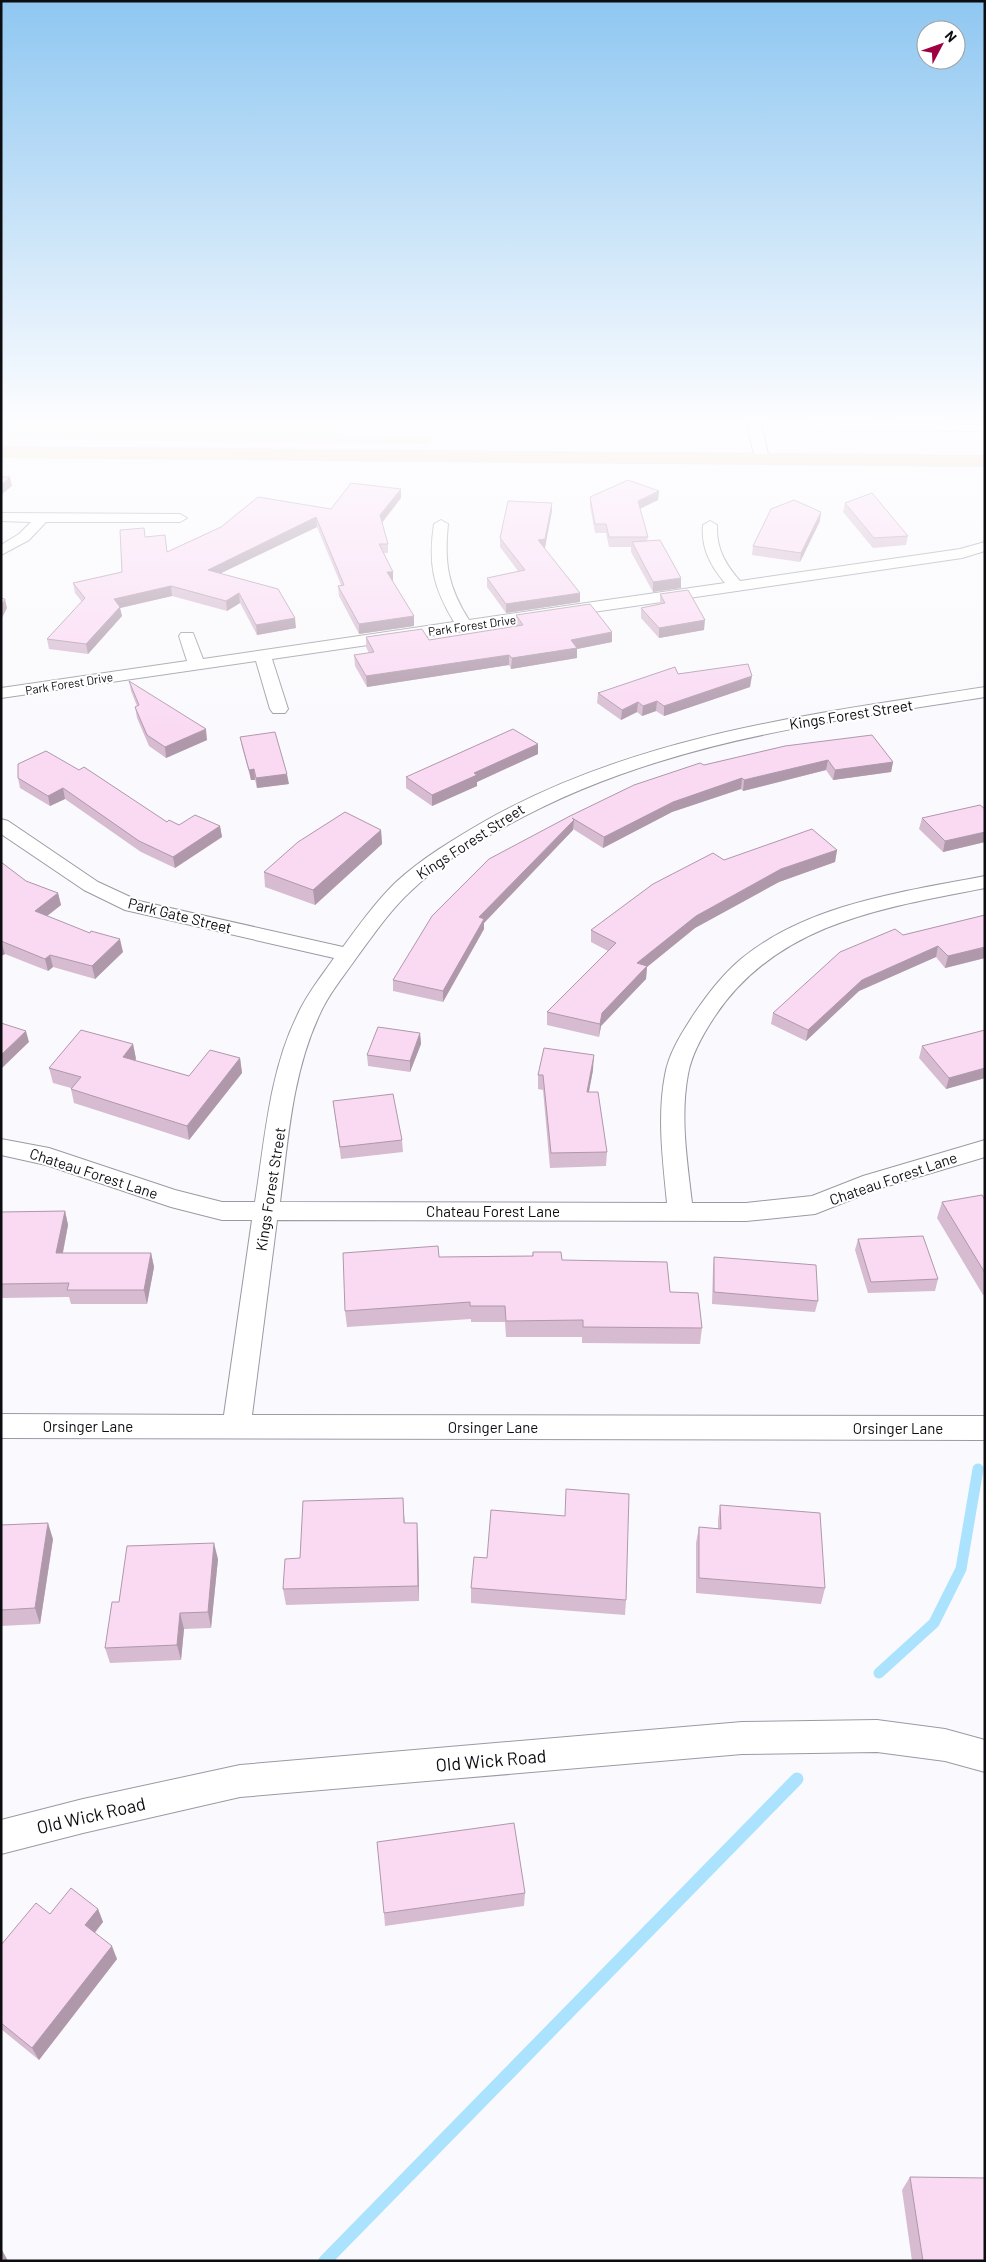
<svg xmlns="http://www.w3.org/2000/svg" width="986" height="2262" font-family="Barlow,sans-serif">
<rect width="100%" height="100%" fill="#fafafe"/>
<path fill="#d6e9b8" d="M 1,423 L 337,423 L 340,435 L 435,436 L 429,444 L 1,439 Z"/>
<g fill="none" stroke-linecap="round" stroke-linejoin="round">
<path stroke="#abe3fe" stroke-width="11" d="M 879,1673 L 934,1623 L 961,1569 L 978,1469"/>
<path stroke="#abe3fe" stroke-width="13" d="M 325,2261 L 797,1779"/>
<g stroke="#999ba3" stroke-width="8">
<path id="service" d="M 805,423 L 806,426 L 985,428"/>
</g>
<g stroke="#999ba3" stroke-width="2">
<g id="minor">
<path d="M 747,423 L 761,423 L 769,459 L 767,462 L 762,463 L 755,459 Z"/>
<path d="M 1,513 L 180,514 L 187,518 L 180,522 L 46,522 L 29,540 L 1,555 L 1,545 L 19,534 L 31,522 L 1,521 Z"/>
<path d="M 441,520 L 448,524 C 444,563 448,587 469,620 L 725,583 C 710,565 701,548 703,525 L 710,521 L 717,525 C 716,548 725,564 740,581 L 960,549 L 985,542 L 985,551 L 962,558 L 272,659 L 288,709 L 285,713 L 273,713 L 270,709 L 256,661 L 1,698 L 1,688 L 187,661 L 179,636 L 181,633 L 193,633 L 203,659 L 454,622 C 433,587 428,564 434,524 Z"/>
<path d="M 985,687 L 985,697 C 815,724 651,743 499,830 C 468,847 437,866 412,890 C 390,910 374,934 357,957 C 343,977 327,996 318,1018 C 292,1075 288,1141 280,1202 L 667,1203 C 663,1161 657,1117 665,1075 C 669,1052 682,1033 694,1014 C 708,994 722,975 741,959 C 808,904 902,892 985,876 L 985,888 C 883,908 777,923 715,1016 C 703,1034 692,1053 688,1074 C 680,1117 687,1160 692,1203 L 746,1203 L 812,1196 L 863,1176 L 985,1140 L 985,1157 L 881,1188 L 815,1214 L 746,1221 L 277,1220 L 252,1415 L 985,1416 L 985,1440 L 1,1438 L 1,1414 L 224,1415 L 252,1220 L 222,1220 L 171,1207 L 46,1165 L 1,1155 L 1,1139 L 49,1148 L 175,1190 L 222,1202 L 255,1202 C 265,1140 269,1073 297,1016 C 306,995 321,977 334,958 L 125,910 L 84,890 L 1,834 L 1,819 L 8,821 L 98,882 L 139,901 L 343,947 C 359,925 375,903 395,883 C 422,858 454,839 485,821 C 639,734 813,714 985,687 Z"/>
<path d="M 877,1720 L 945,1729 L 985,1740 L 985,1772 L 945,1761 L 877,1752 L 742,1754 L 240,1797 L 83,1833 L 1,1854 L 1,1820 L 83,1799 L 240,1765 L 742,1722 Z"/>
</g>
</g>
<g stroke="#d8d8d9" stroke-width="2">
<path id="primary" d="M 1,447 L 985,456 L 985,466 L 1,457 Z"/>
</g>
<use href="#service" stroke="#fff" stroke-width="7"/>
<use href="#minor" fill="#fff" fill-rule="evenodd"/>
<use href="#primary" fill="#edd2ae" fill-rule="evenodd"/>
</g>
<g fill="#d7bbd1">
<path d="M 405,423 L 437,423 L 437,428 Z"/>
<path d="M 659,491 L 658,500 L 640,509 L 648,537 L 647,541 L 681,588 L 653,592 L 631,552 L 631,547 L 609,547 L 606,533 L 595,533 L 590,506 L 590,497 Z"/>
<path d="M 401,498 L 382,523 L 388,544 L 388,553 L 384,553 L 393,582 L 414,626 L 359,634 L 339,596 L 338,586 L 341,585 L 317,527 L 221,573 L 296,628 L 257,635 L 240,603 L 227,611 L 172,596 L 120,608 L 122,616 L 88,654 L 49,649 L 47,639 L 82,602 L 75,593 L 73,583 L 122,572 L 145,537 L 167,552 L 331,509 Z"/>
<path d="M 845,503 L 908,536 L 906,545 L 873,548 L 843,512 Z"/>
<path d="M 552,511 L 544,548 L 580,593 L 580,602 L 506,613 L 487,587 L 487,578 L 518,571 L 500,547 L 500,538 Z"/>
<path d="M 820,521 L 800,562 L 752,555 L 753,546 Z"/>
<path d="M 660,594 L 704,630 L 659,638 L 641,618 L 641,608 L 660,604 Z"/>
<path d="M 516,615 L 612,642 L 577,649 L 577,658 L 511,669 L 509,665 L 367,687 L 355,666 L 354,655 L 369,653 L 366,647 L 366,637 L 429,640 L 516,626 Z"/>
<path d="M 678,674 L 750,687 L 664,716 L 656,711 L 642,716 L 637,712 L 621,720 L 597,703 L 598,693 Z"/>
<path d="M 129,681 L 207,740 L 166,758 L 149,746 L 137,718 L 135,707 L 137,706 L 131,691 Z"/>
<path d="M 240,737 L 289,784 L 257,788 L 255,780 L 251,780 L 242,747 Z"/>
<path d="M 538,744 L 538,754 L 477,782 L 477,786 L 432,806 L 406,788 L 406,777 Z"/>
<path d="M 785,746 L 893,762 L 891,772 L 833,780 L 826,770 L 743,791 L 741,789 L 672,812 L 603,848 L 573,829 L 573,830 L 484,923 L 484,929 L 443,1002 L 393,991 L 393,980 L 570,816 L 704,765 Z"/>
<path d="M 18,764 L 167,822 L 179,825 L 220,826 L 222,837 L 175,868 L 141,852 L 65,799 L 50,806 L 20,788 L 18,778 Z"/>
<path d="M 985,809 L 985,842 L 943,852 L 919,829 L 922,818 Z"/>
<path d="M 381,830 L 382,844 L 315,905 L 265,887 L 264,872 Z"/>
<path d="M 837,850 L 835,862 L 779,882 L 695,928 L 647,967 L 646,979 L 601,1026 L 599,1037 L 547,1025 L 547,1012 L 608,951 L 591,942 L 591,930 L 724,860 Z"/>
<path d="M 1,862 L 26,881 L 58,893 L 61,905 L 47,916 L 123,952 L 95,979 L 53,967 L 48,971 L 5,954 L 1,956 Z"/>
<path d="M 985,915 L 985,958 L 945,968 L 936,957 L 859,991 L 806,1041 L 771,1024 L 773,1013 L 903,935 Z"/>
<path d="M 985,1030 L 985,1078 L 946,1089 L 919,1058 L 922,1046 Z"/>
<path d="M 420,1033 L 421,1044 L 410,1072 L 368,1066 L 367,1055 Z"/>
<path d="M 133,1044 L 136,1059 L 134,1061 L 189,1076 L 240,1058 L 242,1073 L 189,1140 L 74,1103 L 71,1089 L 71,1088 L 53,1083 L 49,1068 Z"/>
<path d="M 593,1070 L 589,1092 L 607,1152 L 606,1166 L 550,1168 L 543,1090 L 538,1089 L 538,1075 Z"/>
<path d="M 333,1101 L 402,1140 L 403,1152 L 341,1159 Z"/>
<path d="M 985,1200 L 985,1294 L 983,1295 L 937,1218 L 942,1202 Z"/>
<path d="M 65,1211 L 68,1225 L 63,1253 L 151,1253 L 154,1267 L 147,1304 L 71,1304 L 69,1297 L 1,1298 L 1,1212 Z"/>
<path d="M 858,1239 L 938,1279 L 935,1291 L 868,1293 L 855,1250 Z"/>
<path d="M 533,1252 L 670,1292 L 702,1328 L 700,1344 L 582,1343 L 582,1337 L 506,1337 L 505,1322 L 471,1322 L 471,1319 L 347,1327 L 345,1311 L 439,1257 L 532,1256 Z"/>
<path d="M 714,1257 L 818,1301 L 815,1312 L 712,1304 L 713,1268 Z"/>
<path d="M 720,1505 L 825,1588 L 821,1604 L 696,1593 L 696,1543 L 699,1527 L 718,1529 L 718,1520 Z"/>
<path d="M 404,1514 L 405,1523 L 418,1539 L 419,1601 L 286,1605 L 283,1589 L 300,1558 Z"/>
<path d="M 1,1525 L 53,1539 L 40,1624 L 1,1626 Z"/>
<path d="M 487,1558 L 626,1600 L 625,1615 L 471,1603 L 471,1588 Z"/>
<path d="M 218,1559 L 211,1628 L 184,1629 L 181,1660 L 110,1663 L 105,1648 L 119,1602 Z"/>
<path d="M 525,1893 L 524,1906 L 385,1926 L 384,1913 Z"/>
<path d="M 98,1909 L 103,1922 L 95,1933 L 117,1959 L 39,2060 L 1,2029 L 1,1945 L 50,1914 Z"/>
<path d="M 910,2177 L 985,2261 L 912,2261 L 902,2190 Z"/>
</g>
<g fill="#af98aa">
<path d="M 10,477 L 12,486 L 1,495 L 1,485 Z"/>
<path d="M 401,489 L 401,498 L 380,525 L 380,515 Z"/>
<path d="M 659,491 L 658,500 L 637,510 L 638,501 Z"/>
<path d="M 552,503 L 552,511 L 545,548 L 538,549 L 538,540 Z"/>
<path d="M 821,512 L 820,521 L 800,562 L 801,553 Z"/>
<path d="M 316,517 L 317,527 L 209,579 L 208,570 Z"/>
<path d="M 387,572 L 393,572 L 393,582 Z"/>
<path d="M 681,578 L 681,588 L 653,592 L 653,582 Z"/>
<path d="M 171,586 L 172,596 L 120,608 L 122,616 L 88,654 L 86,644 L 114,599 Z"/>
<path d="M 239,593 L 240,603 L 227,611 L 226,601 Z"/>
<path d="M 580,593 L 580,602 L 506,613 L 506,604 Z"/>
<path d="M 5,599 L 7,608 L 1,620 L 1,606 Z"/>
<path d="M 414,616 L 414,626 L 359,634 L 359,624 Z"/>
<path d="M 295,618 L 296,628 L 257,635 L 256,625 Z"/>
<path d="M 705,620 L 704,630 L 659,638 L 659,628 Z"/>
<path d="M 612,632 L 612,642 L 577,649 L 577,658 L 511,669 L 512,658 L 571,640 Z"/>
<path d="M 509,655 L 509,665 L 367,687 L 366,676 Z"/>
<path d="M 752,676 L 750,687 L 664,716 L 664,706 Z"/>
<path d="M 657,701 L 656,711 L 642,716 L 643,706 Z"/>
<path d="M 638,702 L 637,712 L 621,720 L 622,710 Z"/>
<path d="M 206,729 L 207,740 L 166,758 L 165,747 Z"/>
<path d="M 538,744 L 538,754 L 477,782 L 477,786 L 432,806 L 432,795 L 474,773 Z"/>
<path d="M 828,760 L 826,770 L 743,791 L 744,780 Z"/>
<path d="M 893,762 L 891,772 L 833,780 L 835,770 Z"/>
<path d="M 254,769 L 255,780 L 251,780 L 249,770 Z"/>
<path d="M 287,774 L 289,784 L 257,788 L 256,778 Z"/>
<path d="M 742,778 L 741,789 L 672,812 L 603,848 L 604,837 L 673,802 Z"/>
<path d="M 63,788 L 65,799 L 50,806 L 48,796 Z"/>
<path d="M 574,820 L 573,830 L 484,923 L 484,929 L 443,1002 L 443,991 L 479,917 Z"/>
<path d="M 220,826 L 222,837 L 175,868 L 173,857 Z"/>
<path d="M 381,830 L 382,844 L 315,905 L 313,890 Z"/>
<path d="M 985,832 L 985,842 L 943,852 L 945,841 Z"/>
<path d="M 837,850 L 835,862 L 779,882 L 695,928 L 647,967 L 646,979 L 601,1026 L 599,1037 L 600,1024 L 602,1013 L 637,963 L 696,916 L 781,869 Z"/>
<path d="M 58,893 L 61,905 L 38,923 L 35,911 Z"/>
<path d="M 120,939 L 123,952 L 95,979 L 92,966 Z"/>
<path d="M 1,941 L 5,954 L 1,956 Z"/>
<path d="M 938,946 L 936,957 L 859,991 L 806,1041 L 808,1030 L 862,980 Z"/>
<path d="M 985,947 L 985,958 L 945,968 L 948,956 Z"/>
<path d="M 50,955 L 53,967 L 48,971 L 45,959 Z"/>
<path d="M 26,1031 L 29,1042 L 1,1069 L 1,1055 Z"/>
<path d="M 420,1033 L 421,1044 L 410,1072 L 410,1061 Z"/>
<path d="M 133,1044 L 136,1059 L 126,1072 L 123,1057 Z"/>
<path d="M 594,1055 L 593,1070 L 586,1106 L 587,1092 Z"/>
<path d="M 240,1058 L 242,1073 L 189,1140 L 187,1126 Z"/>
<path d="M 985,1068 L 985,1078 L 946,1089 L 949,1078 Z"/>
<path d="M 65,1211 L 68,1225 L 60,1267 L 56,1253 Z"/>
<path d="M 151,1253 L 154,1267 L 147,1304 L 144,1290 Z"/>
<path d="M 48,1523 L 53,1539 L 40,1624 L 35,1608 Z"/>
<path d="M 417,1523 L 418,1539 L 419,1601 L 418,1586 Z"/>
<path d="M 214,1543 L 218,1559 L 211,1628 L 208,1612 Z"/>
<path d="M 180,1613 L 184,1629 L 181,1660 L 177,1645 Z"/>
<path d="M 98,1909 L 103,1922 L 90,1938 L 85,1925 Z"/>
<path d="M 112,1946 L 117,1959 L 39,2060 L 32,2048 Z"/>
<path d="M 1,2248 L 8,2261 L 4,2261 L 1,2255 Z"/>
</g>
<g fill="#fad9f3" stroke="#af98aa">
<path d="M 1,477 L 10,477 L 1,485 Z"/>
<path d="M 628,480 L 659,491 L 638,501 L 648,537 L 609,537 L 606,524 L 595,524 L 590,497 Z"/>
<path d="M 351,483 L 401,489 L 380,515 L 388,544 L 379,544 L 393,572 L 387,572 L 414,616 L 359,624 L 338,586 L 344,585 L 316,517 L 208,570 L 278,589 L 295,618 L 256,625 L 239,593 L 226,601 L 171,586 L 114,599 L 120,607 L 86,644 L 47,639 L 85,598 L 73,583 L 122,572 L 120,530 L 144,528 L 145,537 L 165,535 L 167,552 L 221,527 L 258,497 L 331,509 Z"/>
<path d="M 872,493 L 908,536 L 874,538 L 845,503 Z"/>
<path d="M 794,500 L 821,512 L 801,553 L 753,546 L 771,509 Z"/>
<path d="M 508,501 L 552,503 L 545,539 L 538,540 L 580,593 L 506,604 L 487,578 L 525,570 L 500,538 Z"/>
<path d="M 660,540 L 681,578 L 653,582 L 632,542 Z"/>
<path d="M 688,590 L 705,620 L 659,628 L 641,608 L 665,603 L 660,594 Z"/>
<path d="M 1,598 L 5,599 L 1,606 Z"/>
<path d="M 590,604 L 612,632 L 571,640 L 577,648 L 512,658 L 509,655 L 366,676 L 354,655 L 374,652 L 366,637 L 422,629 L 429,640 L 523,625 L 516,615 Z"/>
<path d="M 748,664 L 752,676 L 664,706 L 657,701 L 643,706 L 638,702 L 622,710 L 598,693 L 675,667 L 678,674 Z"/>
<path d="M 129,681 L 206,729 L 165,747 L 147,735 L 135,707 L 139,705 Z"/>
<path d="M 513,729 L 538,744 L 474,773 L 477,775 L 432,795 L 406,777 Z"/>
<path d="M 275,732 L 287,774 L 256,778 L 254,769 L 249,770 L 240,737 Z"/>
<path d="M 872,735 L 893,762 L 835,770 L 828,760 L 744,780 L 742,778 L 673,802 L 604,837 L 572,818 L 574,820 L 479,917 L 484,919 L 443,991 L 393,980 L 432,916 L 489,859 L 570,816 L 634,785 L 700,763 L 704,765 L 785,746 Z"/>
<path d="M 46,751 L 79,770 L 84,767 L 167,822 L 169,820 L 179,825 L 195,815 L 220,826 L 173,857 L 139,841 L 63,788 L 48,796 L 18,778 L 18,764 Z"/>
<path d="M 980,805 L 985,809 L 985,832 L 945,841 L 922,818 Z"/>
<path d="M 345,812 L 381,830 L 313,890 L 264,872 L 298,842 Z"/>
<path d="M 812,829 L 837,850 L 781,869 L 696,916 L 637,963 L 647,966 L 602,1013 L 600,1024 L 547,1012 L 616,943 L 591,930 L 653,884 L 713,853 L 724,860 Z"/>
<path d="M 1,862 L 26,881 L 58,893 L 35,911 L 90,933 L 91,931 L 120,939 L 92,966 L 50,955 L 45,959 L 1,941 Z"/>
<path d="M 985,915 L 985,947 L 948,956 L 938,946 L 862,980 L 808,1030 L 773,1013 L 840,952 L 895,929 L 903,935 Z"/>
<path d="M 1,1023 L 26,1031 L 1,1055 Z"/>
<path d="M 378,1027 L 420,1033 L 410,1061 L 367,1055 Z"/>
<path d="M 81,1030 L 133,1044 L 123,1057 L 189,1076 L 210,1050 L 240,1058 L 187,1126 L 71,1089 L 81,1077 L 49,1068 Z"/>
<path d="M 985,1030 L 985,1068 L 949,1078 L 922,1046 Z"/>
<path d="M 544,1048 L 594,1055 L 587,1092 L 598,1092 L 607,1152 L 551,1153 L 543,1075 L 538,1075 Z"/>
<path d="M 393,1094 L 402,1140 L 340,1147 L 333,1101 Z"/>
<path d="M 982,1195 L 985,1200 L 985,1273 L 942,1202 Z"/>
<path d="M 65,1211 L 56,1253 L 151,1253 L 144,1290 L 67,1290 L 69,1283 L 1,1284 L 1,1212 Z"/>
<path d="M 923,1236 L 938,1279 L 871,1282 L 858,1239 Z"/>
<path d="M 438,1246 L 439,1257 L 533,1256 L 533,1252 L 561,1252 L 562,1260 L 667,1262 L 670,1292 L 698,1293 L 702,1328 L 583,1327 L 583,1320 L 506,1321 L 505,1306 L 470,1306 L 470,1302 L 345,1311 L 343,1253 Z"/>
<path d="M 714,1257 L 816,1265 L 818,1301 L 714,1292 Z"/>
<path d="M 566,1489 L 629,1494 L 626,1600 L 471,1588 L 474,1557 L 487,1558 L 491,1510 L 565,1516 Z"/>
<path d="M 403,1498 L 404,1523 L 417,1523 L 418,1586 L 283,1589 L 285,1559 L 300,1558 L 303,1501 Z"/>
<path d="M 720,1505 L 820,1513 L 825,1588 L 699,1578 L 699,1527 L 721,1529 Z"/>
<path d="M 48,1523 L 35,1608 L 1,1610 L 1,1525 Z"/>
<path d="M 214,1543 L 208,1612 L 180,1613 L 177,1645 L 105,1648 L 112,1602 L 119,1602 L 127,1546 Z"/>
<path d="M 514,1823 L 525,1893 L 384,1913 L 377,1842 Z"/>
<path d="M 71,1888 L 98,1909 L 85,1925 L 112,1946 L 32,2048 L 1,2023 L 1,1945 L 36,1903 L 50,1914 Z"/>
<path d="M 910,2177 L 985,2178 L 985,2261 L 923,2261 Z"/>
<path d="M 1,2255 L 4,2261 L 1,2261 Z"/>
</g>
<linearGradient id="sky" x2="0" y2="1"><stop stop-color="#8fc7f1"/><stop offset="0.57" stop-color="#fdfdff"/><stop offset="1" stop-color="#fdfdff" stop-opacity="0"/></linearGradient>
<rect width="986" height="740" fill="url(#sky)"/>
<g text-anchor="middle" dominant-baseline="central" stroke-width="4" stroke-linejoin="round" paint-order="stroke">
<g font-size="12" fill="#0c0d10" stroke="#fff">
<text transform="translate(472 625) rotate(-8)">Park Forest Drive</text>
<text transform="translate(69 683) rotate(-9)">Park Forest Drive</text>
</g>
<g font-size="15" fill="#0c0d10" stroke="#fff">
<text transform="translate(851 714) rotate(-9)">Kings Forest Street</text>
<text transform="translate(470 841) rotate(-33)">Kings Forest Street</text>
<text transform="translate(180 915) rotate(14)">Park Gate Street</text>
<text transform="translate(94 1173) rotate(18)">Chateau Forest Lane</text>
<text transform="translate(893 1178) rotate(-19)">Chateau Forest Lane</text>
<text transform="translate(270 1189) rotate(-81)">Kings Forest Street</text>
<text x="493" y="1211">Chateau Forest Lane</text>
<text x="88" y="1426">Orsinger Lane</text>
<text x="493" y="1427">Orsinger Lane</text>
<text x="898" y="1428">Orsinger Lane</text>
</g>
<g font-size="18" fill="#0c0d10" stroke="#fff">
<text transform="translate(491 1760) rotate(-5)">Old Wick Road</text>
<text transform="translate(91 1815) rotate(-13)">Old Wick Road</text>
</g>
</g>
<rect width="986" height="2262" fill="none" stroke="#0c0d10" stroke-width="5"/>
<g transform="translate(941 45) rotate(49)"><circle r="24" fill="#ffffff" stroke="#9e9e9f"/>
<path d="M0-4L9 19L0 12L-9 19Z" fill="#9f0042"/>
<text y="-8" font-size="14" font-weight="bold" text-anchor="middle" fill="#0c0d10">N</text>
</g>
</svg>
